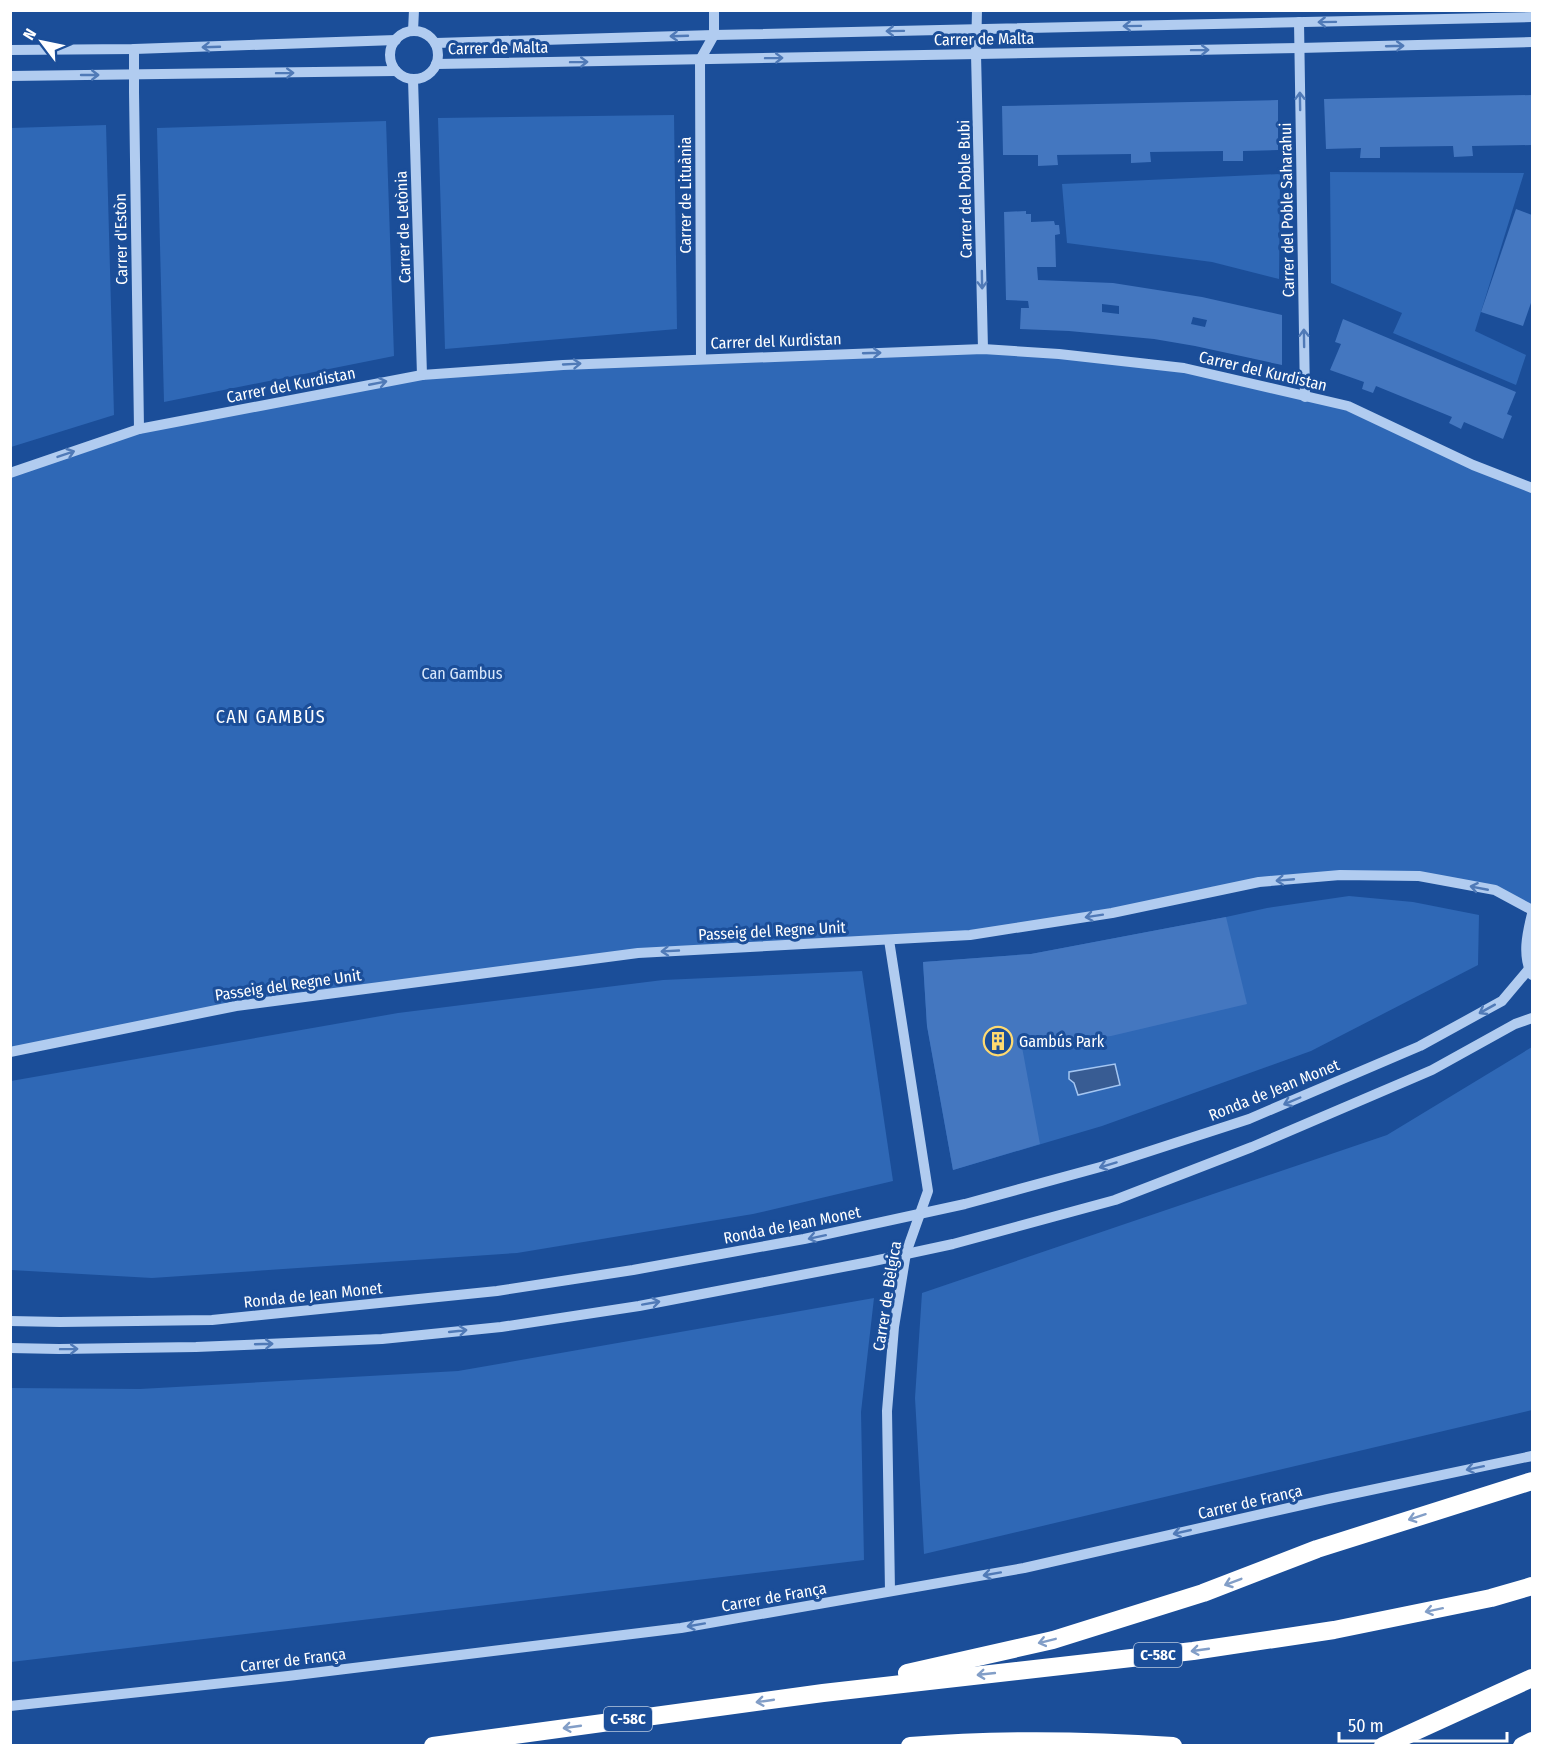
<svg xmlns="http://www.w3.org/2000/svg" width="1543" height="1756" font-family="'Fira Sans Condensed',sans-serif">
<rect width="100%" height="100%" fill="#1b4e99"/>
<g fill="#2f68b6">
<path d="M 674,115 L 677,329 L 445,349 L 438,118 Z"/>
<path d="M 386,121 L 394,356 L 164,402 L 157,128 Z"/>
<path d="M 106,125 L 114,415 L 11,447 L 11,128 Z"/>
<path d="M 1330,172 L 1524,173 L 1475,331 L 1526,355 L 1516,385 L 1393,333 L 1402,313 L 1331,283 Z"/>
<path d="M 1280,174 L 1279,279 L 1212,262 L 1067,243 L 1062,184 Z"/>
<path d="M 983,349 L 1184,368 L 1348,406 L 1532,488 L 1532,910 L 1495,890 L 1419,876 L 1259,882 L 1025,927 L 638,953 L 236,1006 L 11,1052 L 11,473 L 139,429 L 422,375 Z"/>
<path d="M 1349,896 L 1413,902 L 1479,915 L 1478,965 L 1311,1051 L 1102,1126 L 953,1170 L 927,1026 L 923,962 L 1031,954 L 1226,917 L 1267,908 Z"/>
<path d="M 862,971 L 893,1181 L 753,1214 L 517,1253 L 152,1278 L 11,1270 L 11,1081 L 398,1013 L 663,980 Z"/>
<path d="M 1532,1047 L 1532,1410 L 924,1554 L 915,1398 L 922,1293 L 1387,1135 Z"/>
<path d="M 874,1298 L 861,1412 L 864,1560 L 11,1662 L 11,1388 L 140,1389 L 458,1371 Z"/>
</g>
<path fill="#385c93" stroke="#a4c6f2" stroke-width="1.5" d="M 1115,1064 L 1120,1085 L 1078,1095 L 1074,1083 L 1069,1079 L 1069,1072 Z"/>
<g fill="#4477c0" fill-rule="evenodd">
<path d="M 1532,95 L 1532,145 L 1472,146 L 1473,156 L 1454,157 L 1453,146 L 1380,147 L 1380,158 L 1360,158 L 1361,148 L 1326,149 L 1324,99 Z"/>
<path d="M 1278,100 L 1278,150 L 1243,151 L 1243,161 L 1223,161 L 1223,151 L 1150,152 L 1151,162 L 1131,163 L 1131,154 L 1057,155 L 1058,165 L 1038,166 L 1038,155 L 1003,155 L 1002,106 Z"/>
<path d="M 1516,209 L 1532,215 L 1532,300 L 1523,326 L 1481,312 Z"/>
<path d="M 1026,211 L 1026,214 L 1031,214 L 1031,222 L 1054,221 L 1055,225 L 1059,225 L 1060,234 L 1055,235 L 1056,267 L 1037,267 L 1038,280 L 1113,283 L 1202,297 L 1282,315 L 1282,365 L 1195,346 L 1154,339 L 1069,331 L 1020,329 L 1021,308 L 1029,308 L 1028,301 L 1006,300 L 1004,212 ZM 1102,304 L 1119,306 L 1119,314 L 1102,312 ZM 1193,317 L 1207,320 L 1205,327 L 1191,324 Z"/>
<path d="M 1343,319 L 1516,392 L 1507,414 L 1512,416 L 1503,439 L 1464,422 L 1461,429 L 1449,423 L 1452,417 L 1376,386 L 1373,393 L 1362,389 L 1364,382 L 1330,370 L 1341,344 L 1335,342 Z"/>
<path d="M 1226,917 L 1247,1004 L 1111,1036 L 1022,1047 L 1040,1144 L 953,1170 L 927,1026 L 923,962 L 1031,954 Z"/>
</g>
<g fill="none" stroke-linecap="round" stroke-linejoin="round">
<g stroke="#b1ccf0" stroke-width="10">
<path d="M 977,10 L 976,54 L 983,349"/>
<path d="M 1299,22 L 1305,397"/>
<circle cx="414" cy="55" r="24"/>
<path d="M 413,31 L 414,10"/>
<path d="M 436,43 L 714,35 L 1532,17"/>
<path d="M 134,49 L 134,92 L 139,429"/>
<path d="M 10,50 L 134,49 L 396,40"/>
<path d="M 436,64 L 1299,48 L 1532,42"/>
<path d="M 10,76 L 396,71"/>
<path d="M 413,79 L 422,375"/>
<path d="M 701,359 L 700,60 L 714,35 L 714,10"/>
<path d="M 10,473 L 139,429 L 422,375 L 563,365 L 983,349 L 1059,354 L 1184,368 L 1348,406 L 1473,465 L 1532,488"/>
<path d="M 889,940 L 928,1191 L 906,1253 L 894,1327 L 887,1411 L 890,1591"/>
<path d="M 1532,975 C 1522,956 1527,934 1532,914"/>
<path d="M 10,1052 L 236,1006 L 638,953 L 970,935 L 1112,913 L 1259,882 L 1340,875 L 1419,876 L 1495,890 L 1532,910"/>
<path d="M 10,1321 L 60,1322 L 212,1320 L 497,1291 L 633,1270 L 804,1239 L 965,1204 L 1104,1166 L 1249,1119 L 1420,1046 L 1502,1001 L 1529,969"/>
<path d="M 10,1348 L 59,1349 L 196,1347 L 382,1339 L 501,1327 L 639,1306 L 869,1262 L 953,1244 L 1115,1200 L 1252,1147 L 1432,1070 L 1515,1024 L 1532,1018"/>
<path d="M 10,1706 L 288,1676 L 681,1628 L 1024,1568 L 1328,1499 L 1532,1456"/>
</g>
<g stroke="#fff" stroke-width="18">
<path d="M 907,1673 L 1053,1640 L 1203,1593 L 1317,1549 L 1532,1481"/>
<path d="M 433,1746 L 823,1693 L 1193,1651 L 1334,1630 L 1491,1598 L 1532,1586"/>
<path d="M 910,1746 C 997,1739 1085,1740 1173,1746"/>
<path d="M 1383,1746 L 1532,1678"/>
<path d="M 1522,1746 L 1532,1741"/>
</g>
</g>
<defs><path id="oneway-shaft" d="M-6 0H5M1.5-3L5.5 0L1.5 3" fill="none" stroke-width="1.6" stroke-linecap="round" stroke-linejoin="round" transform="scale(1.5)"/></defs>
<g stroke="#507ab7">
<use href="#oneway-shaft" transform="translate(1327 22) rotate(179)"/>
<use href="#oneway-shaft" transform="translate(1132 26) rotate(179)"/>
<use href="#oneway-shaft" transform="translate(895 31) rotate(179)"/>
<use href="#oneway-shaft" transform="translate(679 36) rotate(178)"/>
<use href="#oneway-shaft" transform="translate(1395 46) rotate(-2)"/>
<use href="#oneway-shaft" transform="translate(211 47) rotate(178)"/>
<use href="#oneway-shaft" transform="translate(1200 50) rotate(-1)"/>
<use href="#oneway-shaft" transform="translate(774 58) rotate(-1)"/>
<use href="#oneway-shaft" transform="translate(579 62) rotate(-1)"/>
<use href="#oneway-shaft" transform="translate(285 73) rotate(-1)"/>
<use href="#oneway-shaft" transform="translate(90 75)"/>
<use href="#oneway-shaft" transform="translate(1300 101) rotate(-91)"/>
<use href="#oneway-shaft" transform="translate(982 280) rotate(89)"/>
<use href="#oneway-shaft" transform="translate(1304 338) rotate(-91)"/>
<use href="#oneway-shaft" transform="translate(872 353) rotate(-2)"/>
<use href="#oneway-shaft" transform="translate(572 364) rotate(-3)"/>
<use href="#oneway-shaft" transform="translate(378 383) rotate(-11)"/>
<use href="#oneway-shaft" transform="translate(66 454) rotate(-19)"/>
<use href="#oneway-shaft" transform="translate(1285 880) rotate(175)"/>
<use href="#oneway-shaft" transform="translate(1479 888) rotate(-169)"/>
<use href="#oneway-shaft" transform="translate(1094 916) rotate(171)"/>
<use href="#oneway-shaft" transform="translate(670 951) rotate(177)"/>
<use href="#oneway-shaft" transform="translate(1487 1009) rotate(151)"/>
<use href="#oneway-shaft" transform="translate(1292 1101) rotate(157)"/>
<use href="#oneway-shaft" transform="translate(1108 1165) rotate(163)"/>
<use href="#oneway-shaft" transform="translate(817 1237) rotate(168)"/>
<use href="#oneway-shaft" transform="translate(651 1303) rotate(-10)"/>
<use href="#oneway-shaft" transform="translate(458 1331) rotate(-6)"/>
<use href="#oneway-shaft" transform="translate(264 1344) rotate(-2)"/>
<use href="#oneway-shaft" transform="translate(69 1349) rotate(-1)"/>
<use href="#oneway-shaft" transform="translate(1475 1468) rotate(168)"/>
<use href="#oneway-shaft" transform="translate(1182 1532) rotate(167)"/>
<use href="#oneway-shaft" transform="translate(992 1574) rotate(170)"/>
<use href="#oneway-shaft" transform="translate(696 1625) rotate(170)"/>
</g>
<g stroke="#829ec7">
<use href="#oneway-shaft" transform="translate(1417 1517) rotate(162)"/>
<use href="#oneway-shaft" transform="translate(1233 1582) rotate(159)"/>
<use href="#oneway-shaft" transform="translate(1434 1610) rotate(168)"/>
<use href="#oneway-shaft" transform="translate(1047 1641) rotate(166)"/>
<use href="#oneway-shaft" transform="translate(1200 1650) rotate(172)"/>
<use href="#oneway-shaft" transform="translate(986 1674) rotate(174)"/>
<use href="#oneway-shaft" transform="translate(765 1701) rotate(172)"/>
<use href="#oneway-shaft" transform="translate(572 1727) rotate(172)"/>
</g>
<defs>
<g id="building-ring" transform="scale(1.5)"><circle r="9.5" fill="#1b4e99" stroke="#ffda70" stroke-width="1.5"/><path d="M-4-6H4V6H1V3H-1V6H-4ZM-2.5-4.3h1.7v1.8h-1.7ZM.8-4.3h1.7v1.8H.8ZM-2.5-1h1.7V.8h-1.7ZM.8-1h1.7V.8H.8Z" fill="#ffda70"/></g>
</defs>
<g fill-rule="evenodd">
<use href="#building-ring" x="998" y="1041"/>
</g>
<g text-anchor="middle" dominant-baseline="central" stroke-width="6" stroke-linejoin="round" paint-order="stroke">
<g fill="#1b4e99" stroke="#bbcae0" stroke-width="1.5">
<rect x="1134" y="1643" width="48" height="24" rx="4.5"/>
<rect x="604" y="1707" width="48" height="24" rx="4.5"/>
</g>
<g font-size="15" font-weight="bold" fill="#fff">
<text x="1158" y="1655">C-58C</text>
<text x="628" y="1719">C-58C</text>
</g>
<g font-size="16" fill="#fff" stroke="#1b4e99">
<text transform="translate(984 39) rotate(-1)">Carrer de Malta</text>
<text transform="translate(498 48) rotate(-1)">Carrer de Malta</text>
<text transform="translate(965 189) rotate(-91)">Carrer del Poble Bubi</text>
<text transform="translate(685 195) rotate(-90)">Carrer de Lituània</text>
<text transform="translate(1287 210) rotate(-91)">Carrer del Poble Saharahui</text>
<text transform="translate(403 227) rotate(-92)">Carrer de Letònia</text>
<text transform="translate(121 239) rotate(-91)">Carrer d'Estòn</text>
<text transform="translate(776 341) rotate(-2)">Carrer del Kurdistan</text>
<text transform="translate(1263 371) rotate(13)">Carrer del Kurdistan</text>
<text transform="translate(291 385) rotate(-11)">Carrer del Kurdistan</text>
<text transform="translate(772 931) rotate(-3)">Passeig del Regne Unit</text>
<text transform="translate(288 985) rotate(-8)">Passeig del Regne Unit</text>
<text transform="translate(1274 1090) rotate(-22)">Ronda de Jean Monet</text>
<text transform="translate(792 1225) rotate(-11)">Ronda de Jean Monet</text>
<text transform="translate(313 1295) rotate(-6)">Ronda de Jean Monet</text>
<text transform="translate(887 1296) rotate(-81)">Carrer de Bèlgica</text>
<text transform="translate(1250 1502) rotate(-13)">Carrer de França</text>
<text transform="translate(774 1597) rotate(-10)">Carrer de França</text>
<text transform="translate(293 1660) rotate(-7)">Carrer de França</text>
</g>
<g font-size="16" fill="#d8e7fb" stroke="#1b4e99">
<text x="462" y="673">Can Gambus</text>
</g>
<g font-size="16" fill="#fff" stroke="#1b4e99" text-anchor="start">
<text x="1019" y="1041">Gambús Park</text>
</g>
<g font-size="18" letter-spacing="1.5" fill="#fff" stroke="#1b4e99">
<text x="271" y="717">CAN GAMBÚS</text>
</g>
</g>
<rect width="1543" height="1756" fill="none" stroke="#ffffff" stroke-width="24"/>
<g transform="translate(42 42) rotate(302)" stroke="#1b4e99" stroke-width="4.5" paint-order="stroke">
<path d="M0-4.5L10 22L0 15L-10 22Z" fill="#ffffff"/>
<text y="-9" font-size="16" font-weight="bold" text-anchor="middle" fill="#ffffff">N</text>
</g>
<path d="M1339 1732v9h168v-9" fill="none" stroke="#ffffff" stroke-width="3"/>
<text x="1348" y="1732" font-size="18" fill="#ffffff" stroke="#1b4e99" stroke-width="4.5" paint-order="stroke">50 m</text>
</svg>
